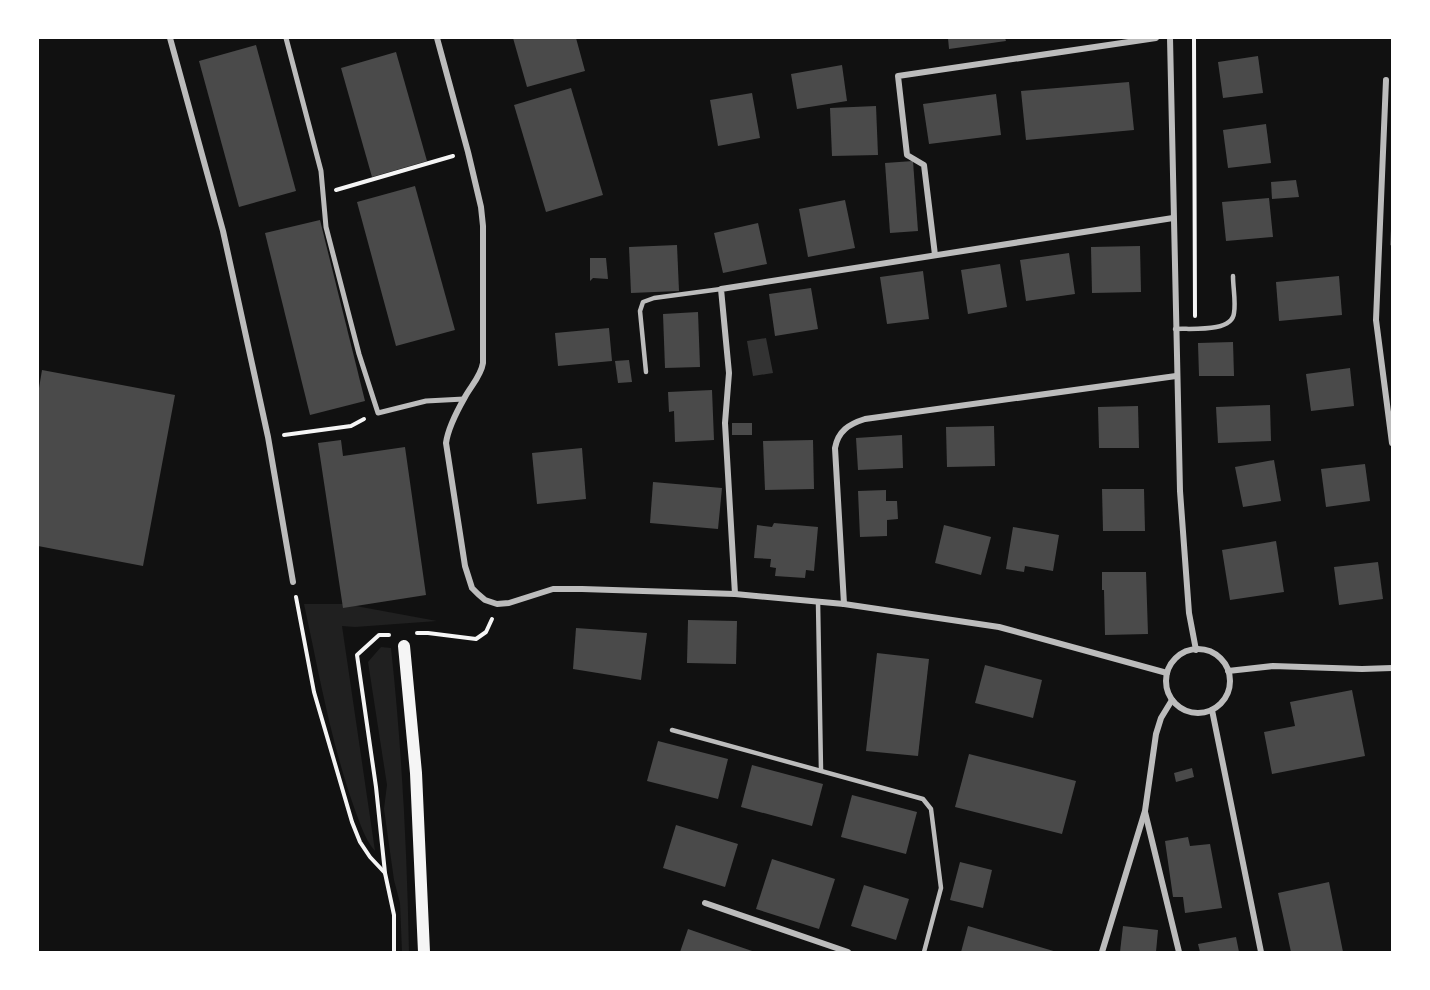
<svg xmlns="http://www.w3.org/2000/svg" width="1430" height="990" font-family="Karla,sans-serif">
<rect width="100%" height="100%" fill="#111"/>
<g fill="#202020">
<path d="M 304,604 L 345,604 L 437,621 L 355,627 L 342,626 L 375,851 C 365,840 360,823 355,810 C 331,743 319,673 304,604 Z"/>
<path d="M 381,647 L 391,648 C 402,750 407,851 409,952 L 402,952 L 400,903 L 394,880 L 384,809 L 387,785 L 368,662 Z"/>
</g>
<path fill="#333" d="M 766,338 L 773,373 L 753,376 L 747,341 Z"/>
<g fill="#4a4a4a">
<path d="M 513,38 L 576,38 L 585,71 L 527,87 Z"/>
<path d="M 948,38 L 1005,38 L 1006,41 L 949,49 Z"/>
<path d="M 256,45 L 296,191 L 239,207 L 199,61 Z"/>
<path d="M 396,52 L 427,161 L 372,177 L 341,68 Z"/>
<path d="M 1258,56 L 1263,93 L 1223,98 L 1218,62 Z"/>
<path d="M 842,65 L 847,101 L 797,109 L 791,74 Z"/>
<path d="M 1129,82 L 1134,130 L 1026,140 L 1021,91 Z"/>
<path d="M 571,88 L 603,195 L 546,212 L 514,105 Z"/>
<path d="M 752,93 L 760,138 L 718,146 L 710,100 Z"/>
<path d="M 996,94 L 1001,135 L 929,144 L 923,104 Z"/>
<path d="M 876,106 L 878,155 L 832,156 L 830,108 Z"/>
<path d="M 1266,124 L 1271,163 L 1228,168 L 1223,130 Z"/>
<path d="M 913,161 L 918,231 L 890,233 L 885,163 Z"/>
<path d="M 1296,180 L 1299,197 L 1272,199 L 1271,182 Z"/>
<path d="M 415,186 L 455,330 L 396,346 L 357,202 Z"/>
<path d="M 1269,198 L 1273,237 L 1226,241 L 1222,202 Z"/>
<path d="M 845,200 L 855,248 L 808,257 L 799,209 Z"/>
<path d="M 320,220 L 365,401 L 310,415 L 265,233 Z"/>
<path d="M 758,223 L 767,264 L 723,273 L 714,233 Z"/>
<path d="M 1391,229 L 1392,229 L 1392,246 L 1390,245 Z"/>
<path d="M 677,245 L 679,291 L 631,293 L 629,247 Z"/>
<path d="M 1140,246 L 1141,292 L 1092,293 L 1091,247 Z"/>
<path d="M 1069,253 L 1075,294 L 1026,301 L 1020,260 Z"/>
<path d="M 590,258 L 606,258 L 608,279 L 593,278 L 590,281 Z"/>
<path d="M 1000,264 L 1007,307 L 968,314 L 961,270 Z"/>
<path d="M 923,271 L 929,319 L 887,324 L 880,277 Z"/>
<path d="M 1339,276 L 1342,315 L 1279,321 L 1276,282 Z"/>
<path d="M 811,288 L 818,329 L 775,336 L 769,294 Z"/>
<path d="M 698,312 L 700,367 L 665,368 L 663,314 Z"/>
<path d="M 609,328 L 612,361 L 558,366 L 555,333 Z"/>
<path d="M 1233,342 L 1234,376 L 1199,376 L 1198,343 Z"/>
<path d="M 629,360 L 632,382 L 618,383 L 615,361 Z"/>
<path d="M 1350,368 L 1354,406 L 1311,411 L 1306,374 Z"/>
<path d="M 42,370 L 175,395 L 143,566 L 38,546 L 38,394 Z"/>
<path d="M 712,390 L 714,440 L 675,442 L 674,411 L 669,412 L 668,392 Z"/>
<path d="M 1270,405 L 1271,441 L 1218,443 L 1216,407 Z"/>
<path d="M 1138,406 L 1139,448 L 1099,448 L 1098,407 Z"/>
<rect x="732" y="423" width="20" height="12"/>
<path d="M 994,426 L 995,466 L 947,467 L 946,427 Z"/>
<path d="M 902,435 L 903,468 L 858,470 L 856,438 Z"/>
<path d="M 341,440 L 343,456 L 405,447 L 426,595 L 343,608 L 318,443 Z"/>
<path d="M 813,440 L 814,489 L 765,490 L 763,441 Z"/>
<path d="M 582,448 L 586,499 L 537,504 L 532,453 Z"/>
<path d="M 1274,460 L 1281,501 L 1243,507 L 1235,467 Z"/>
<path d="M 1365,464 L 1370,501 L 1326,507 L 1321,469 Z"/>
<path d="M 653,482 L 722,488 L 718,529 L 650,523 Z"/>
<path d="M 1102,489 L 1144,489 L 1145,531 L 1103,531 Z"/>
<path d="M 886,490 L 886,501 L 897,501 L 898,519 L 887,520 L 887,536 L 860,537 L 858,491 Z"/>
<path d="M 774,523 L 818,527 L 814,571 L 806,570 L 805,578 L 775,576 L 776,568 L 770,567 L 771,559 L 754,558 L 757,525 L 772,527 Z"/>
<path d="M 944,525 L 991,537 L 981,575 L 935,563 Z"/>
<path d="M 1013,527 L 1059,535 L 1053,571 L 1025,566 L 1024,572 L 1006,569 Z"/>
<path d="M 1276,541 L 1284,592 L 1230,600 L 1222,550 Z"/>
<path d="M 1378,562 L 1383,599 L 1339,605 L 1334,567 Z"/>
<path d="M 1102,572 L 1146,572 L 1148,634 L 1105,635 L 1104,590 L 1102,590 Z"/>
<path d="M 688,620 L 737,621 L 736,664 L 687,663 Z"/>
<path d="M 576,628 L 647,633 L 641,680 L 573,669 Z"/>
<path d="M 877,653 L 929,659 L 918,756 L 866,751 Z"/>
<path d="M 985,665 L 1042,680 L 1033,718 L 975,703 Z"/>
<path d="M 1352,690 L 1365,756 L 1272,774 L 1264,732 L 1295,726 L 1290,702 Z"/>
<path d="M 658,741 L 728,759 L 718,799 L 647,781 Z"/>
<path d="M 969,754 L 1076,781 L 1062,834 L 955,807 Z"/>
<path d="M 752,765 L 823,784 L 812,826 L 741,807 Z"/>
<path d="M 1192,768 L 1194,777 L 1176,782 L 1174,773 Z"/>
<path d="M 852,795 L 917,812 L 906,854 L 841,837 Z"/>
<path d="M 676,825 L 738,844 L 725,887 L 663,868 Z"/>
<path d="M 1188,837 L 1190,846 L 1210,844 L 1222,908 L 1185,913 L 1183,897 L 1173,897 L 1165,841 Z"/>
<path d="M 772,859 L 835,879 L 819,929 L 756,909 Z"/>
<path d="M 960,862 L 992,870 L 983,908 L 950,900 Z"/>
<path d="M 1329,882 L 1343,952 L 1291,952 L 1278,893 Z"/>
<path d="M 864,885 L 909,899 L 896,940 L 851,926 Z"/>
<path d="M 968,926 L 1057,952 L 961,952 Z"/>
<path d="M 1123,926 L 1158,930 L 1156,952 L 1120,952 Z"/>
<path d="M 688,929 L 755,952 L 680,952 Z"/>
<path d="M 1236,937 L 1239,952 L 1200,952 L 1198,944 Z"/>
</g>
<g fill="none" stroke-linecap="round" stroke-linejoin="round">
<g stroke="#f5f5f5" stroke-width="4">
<path d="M 1194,38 L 1195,316"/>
<path d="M 336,190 L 453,156"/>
<path d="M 284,435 L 351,426 L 364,419"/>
<path d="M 296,597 L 314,692 L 352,822 L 360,842 L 370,857 L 385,873 L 394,915 L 394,952"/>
<path d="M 417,633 L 428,633 L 476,639 L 486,632 L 492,619"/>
<path d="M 385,873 L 376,787 L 357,655 L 379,635 L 389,635"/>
</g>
<g stroke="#bcbcbc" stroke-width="4.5">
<path d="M 1175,329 C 1190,328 1232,333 1234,313 C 1236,302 1233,288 1233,276"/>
<path d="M 646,372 L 640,311 L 643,302 L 654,298 L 721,289"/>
<path d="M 818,602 L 821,770"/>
<path d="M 672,730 L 923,799 L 931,809 L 941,888 L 924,952"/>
</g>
<path stroke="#bcbcbc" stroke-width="5" d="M 286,38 L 321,171 L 326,227 L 359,354 L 378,413 L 426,401 L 464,399"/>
<g stroke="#bcbcbc" stroke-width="6">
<path d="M 170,38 L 223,231 L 268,437 L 293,582"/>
<path d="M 437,38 L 468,152 L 481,207 L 483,226 L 483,363 C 481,376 471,386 465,397 C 457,411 448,428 446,443 L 465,566 L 472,588 L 478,594 L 485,600 L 497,604 L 509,603 L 553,589 L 582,589 L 735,594 L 844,604 L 999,627 L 1167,673"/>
<path d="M 1170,38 L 1180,491 L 1189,613 L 1196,650"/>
<path d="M 1386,80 L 1376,320 L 1392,443"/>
<path d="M 935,255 L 924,165 L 907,155 L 898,76 L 1156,38"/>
<path d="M 735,594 L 725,423 L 729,373 L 721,289 L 1173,218"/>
<path d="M 844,604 L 835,448 C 838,431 849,424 865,419 L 1176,376"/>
<circle cx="1198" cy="681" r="32"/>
<path d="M 1228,671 L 1273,666 L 1362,669 L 1392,668"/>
<path d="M 1212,710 L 1261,952"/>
<path d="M 1145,812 L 1179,952"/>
<path d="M 705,903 L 848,952"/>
<path d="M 1102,952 L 1145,811 L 1156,734 L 1161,718 L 1172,700"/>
</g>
<path stroke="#f5f5f5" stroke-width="12" d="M 404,646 L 416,773 L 424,952"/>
</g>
<rect width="1430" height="990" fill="none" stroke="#ffffff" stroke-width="78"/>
</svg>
